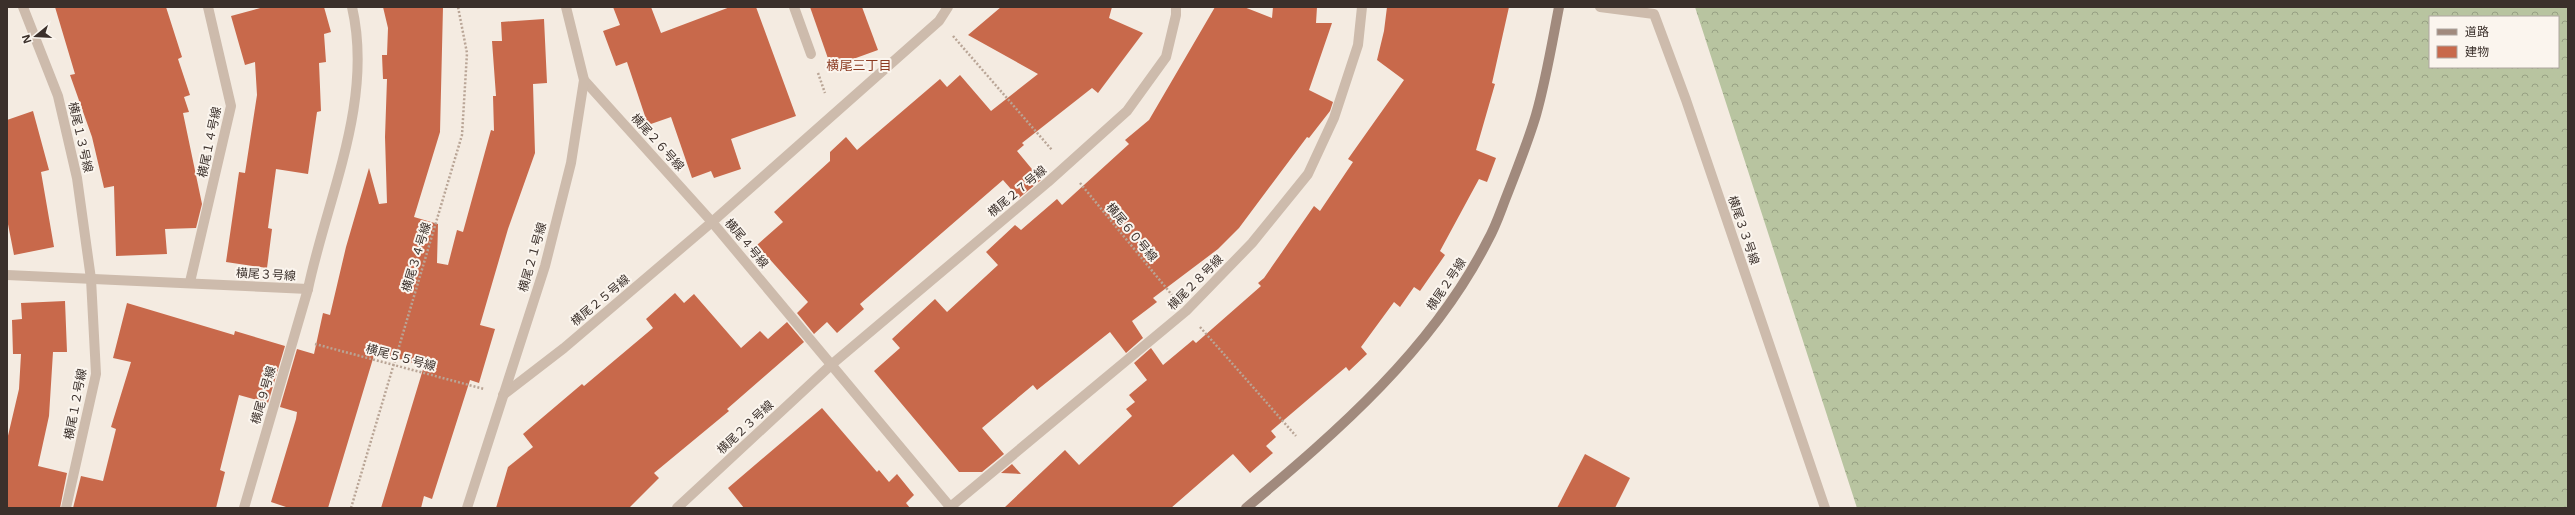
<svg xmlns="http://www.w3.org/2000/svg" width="2575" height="515" font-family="'Open Sans','Noto Sans JP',sans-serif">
<defs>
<pattern id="forest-crowns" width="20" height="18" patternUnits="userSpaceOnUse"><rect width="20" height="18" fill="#b8c4a0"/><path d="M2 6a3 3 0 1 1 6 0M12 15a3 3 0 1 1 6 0" fill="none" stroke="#97a083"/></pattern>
</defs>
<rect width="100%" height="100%" fill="#f4ebe1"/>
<path fill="url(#forest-crowns)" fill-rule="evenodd" d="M 1695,7 L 2568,7 L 2568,508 L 1857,508 ZM 2430,17 L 2558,17 L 2558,67 L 2430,67 Z"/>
<g fill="#c8694b">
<path d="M 55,7 L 166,7 L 182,57 L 178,59 L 190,95 L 184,97 L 189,112 L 183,113 L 202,204 L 196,228 L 165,229 L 167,254 L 116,256 L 114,186 L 104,188 L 92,137 L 70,75 L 75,74 Z"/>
<path d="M 264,7 L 324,7 L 331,32 L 324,34 L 326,62 L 319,63 L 321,111 L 317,112 L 308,174 L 276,169 L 268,228 L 272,229 L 267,268 L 226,262 L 239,172 L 245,173 L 257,95 L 255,62 L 245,65 L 231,16 Z"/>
<path d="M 383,7 L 443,7 L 440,132 L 414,217 L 438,224 L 437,263 L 448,265 L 457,230 L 463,232 L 491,130 L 494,131 L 493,96 L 496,96 L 492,41 L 502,41 L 501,22 L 544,19 L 547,83 L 533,84 L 535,153 L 508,229 L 480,325 L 495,329 L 479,383 L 470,380 L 432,499 L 424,496 L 421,508 L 381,508 L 424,366 L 375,352 L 328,508 L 289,508 L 271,502 L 296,419 L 297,412 L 280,407 L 297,349 L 314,354 L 323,313 L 330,315 L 346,247 L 369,168 L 379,204 L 387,203 L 385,137 L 387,79 L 383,79 L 382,55 L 387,55 L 388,28 Z"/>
<path d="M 613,7 L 651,7 L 661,33 L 730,7 L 756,7 L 796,116 L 731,139 L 741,169 L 714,178 L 711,171 L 692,178 L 671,117 L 648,125 L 627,62 L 616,66 L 603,31 L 620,25 Z"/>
<path d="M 810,7 L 862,7 L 878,50 L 831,67 Z"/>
<path d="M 1001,7 L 1112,7 L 1109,18 L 1143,33 L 1098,93 L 1092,88 L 1022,143 L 1024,145 L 1017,151 L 1041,180 L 1019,198 L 1003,180 L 860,304 L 864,309 L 837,333 L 827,322 L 814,334 L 797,313 L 808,302 L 757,245 L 783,222 L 774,212 L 830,161 L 830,152 L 846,137 L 857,150 L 940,79 L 947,87 L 960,75 L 991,111 L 1038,74 L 968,35 Z"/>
<path d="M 1215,7 L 1244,7 L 1272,18 L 1273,7 L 1317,7 L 1316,23 L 1332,23 L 1309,90 L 1333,102 L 1330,111 L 1309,138 L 1307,137 L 1239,228 L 1218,249 L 1153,298 L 1157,302 L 1132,321 L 1143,338 L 1126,353 L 1110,332 L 1037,390 L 1033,385 L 982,428 L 1004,454 L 982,472 L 959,472 L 874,371 L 900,348 L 892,339 L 935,299 L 947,312 L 998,265 L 986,252 L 1015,225 L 1021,230 L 1057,199 L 1062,205 L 1129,144 L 1125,140 L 1149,120 Z"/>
<path d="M 1387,7 L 1509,7 L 1492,83 L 1495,84 L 1476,150 L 1496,158 L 1487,182 L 1479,179 L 1440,251 L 1445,255 L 1420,291 L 1414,287 L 1400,307 L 1394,302 L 1361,347 L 1367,354 L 1349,371 L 1346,367 L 1271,431 L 1276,437 L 1266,446 L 1273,453 L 1250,473 L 1233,454 L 1171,508 L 1004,508 L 1065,450 L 1079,465 L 1132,416 L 1126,409 L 1135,402 L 1129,395 L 1147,380 L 1134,363 L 1151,348 L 1163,365 L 1193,340 L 1196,343 L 1261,286 L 1258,283 L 1264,278 L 1314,206 L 1320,211 L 1353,162 L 1348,159 L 1404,80 L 1377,60 L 1384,31 Z"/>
<path d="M 33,111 L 49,170 L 41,172 L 54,247 L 14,255 L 7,219 L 7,120 Z"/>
<path d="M 675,293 L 684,303 L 694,294 L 741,348 L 760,331 L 768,339 L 787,322 L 804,342 L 727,409 L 729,411 L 654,473 L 659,478 L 629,508 L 496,508 L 508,467 L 533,447 L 523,434 L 582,384 L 584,386 L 653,328 L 646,319 Z"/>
<path d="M 65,301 L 67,352 L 53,352 L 49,416 L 38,466 L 67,473 L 60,508 L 7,508 L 7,440 L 19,389 L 21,354 L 13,354 L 12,320 L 22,319 L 21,303 Z"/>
<path d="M 127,303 L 234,335 L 235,331 L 285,346 L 268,403 L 239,395 L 220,470 L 225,472 L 216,508 L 73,508 L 81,476 L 103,481 L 116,429 L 111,427 L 131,362 L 113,358 Z"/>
<path d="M 822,408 L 877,472 L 879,470 L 889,482 L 897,474 L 914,495 L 906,503 L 910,508 L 744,508 L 728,488 Z"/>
<path d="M 1585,454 L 1630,478 L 1615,508 L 1557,508 Z"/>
<path d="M 1012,464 L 1021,474 L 1001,473 Z"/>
</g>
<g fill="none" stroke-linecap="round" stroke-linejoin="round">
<g stroke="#b9a596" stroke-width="2.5" stroke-dasharray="2 2" stroke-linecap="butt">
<path d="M 953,36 L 1052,150"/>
<path d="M 818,73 L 825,93"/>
<path d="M 1080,183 L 1172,295"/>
<path d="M 1200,327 L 1296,436"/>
<path d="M 315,344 L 484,389"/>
<path d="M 351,508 L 462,135 L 467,53 L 458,7"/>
</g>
<g stroke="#cdbbac" stroke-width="10">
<path d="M 23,7 L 58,96 L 77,178 L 91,279 L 96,374 L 66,508"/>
<path d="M 794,7 L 811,54"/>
<path d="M 948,7 L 939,21 L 712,222 L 951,508"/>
<path d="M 1600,7 L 1654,14 L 1686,100 L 1825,508"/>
<path d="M 7,275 L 308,289 C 327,198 374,102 352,7"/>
<path d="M 190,282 L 231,106 L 208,7"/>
<path d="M 503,395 L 564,348 L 712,222 L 584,80"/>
<path d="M 244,508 L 308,289"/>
<path d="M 467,508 L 545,266 L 571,163 L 584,80 L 566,7"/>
<path d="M 677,508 L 831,365 L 1048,182 L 1127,111 L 1166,57 L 1176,15 L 1176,7"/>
<path d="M 949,508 L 1186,311 L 1252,243 L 1308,174 L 1334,118 L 1358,45 L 1362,7"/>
</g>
<path stroke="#a18a7d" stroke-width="10" d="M 1246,508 C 1338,431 1433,349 1488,240 C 1496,226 1501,210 1507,195 C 1517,169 1528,142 1536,115 C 1546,80 1552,43 1559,7"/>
</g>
<g text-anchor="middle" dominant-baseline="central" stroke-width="4" stroke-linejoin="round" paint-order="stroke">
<g font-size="12" fill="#3b302b" stroke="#fbf5ee">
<text transform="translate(81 137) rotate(77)">横尾１３号線</text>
<text transform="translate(209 142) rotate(-78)">横尾１４号線</text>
<text transform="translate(658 142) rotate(48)">横尾２６号線</text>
<text transform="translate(1017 191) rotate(-40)">横尾２７号線</text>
<text transform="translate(1744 230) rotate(71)">横尾３３号線</text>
<text transform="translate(1132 232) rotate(50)">横尾６０号線</text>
<text transform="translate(747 243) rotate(50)">横尾４号線</text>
<text transform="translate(416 257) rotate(-73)">横尾３４号線</text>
<text transform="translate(532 257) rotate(-74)">横尾２１号線</text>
<text transform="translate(266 274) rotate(3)">横尾３号線</text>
<text transform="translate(1195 282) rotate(-45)">横尾２８号線</text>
<text transform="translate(1446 284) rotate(-56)">横尾２号線</text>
<text transform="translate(600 300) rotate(-40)">横尾２５号線</text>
<text transform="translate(401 357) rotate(15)">横尾５５号線</text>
<text transform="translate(263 395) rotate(-74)">横尾９号線</text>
<text transform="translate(75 404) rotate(-79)">横尾１２号線</text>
<text transform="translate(745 427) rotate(-43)">横尾２３号線</text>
</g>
<g font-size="13" fill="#8c3b22" stroke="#fbf5ee">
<text x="859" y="65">横尾三丁目</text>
</g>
</g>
<rect width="2575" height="515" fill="none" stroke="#3b302b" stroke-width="16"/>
<rect x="2429" y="16" width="130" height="52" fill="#fbf5ee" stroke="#aea6a0"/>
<rect x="2437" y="29" width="20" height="6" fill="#a18a7d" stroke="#aea6a0"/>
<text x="2465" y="36" font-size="12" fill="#3b302b">道路</text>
<rect x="2437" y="46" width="20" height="12" fill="#c8694b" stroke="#aea6a0"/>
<text x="2465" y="56" font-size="12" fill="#3b302b">建物</text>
<g transform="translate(36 36) rotate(252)" stroke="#fbf5ee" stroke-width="3" paint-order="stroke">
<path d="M0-3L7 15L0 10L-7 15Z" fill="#3b302b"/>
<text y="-6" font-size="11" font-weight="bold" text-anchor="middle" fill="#3b302b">N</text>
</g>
</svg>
